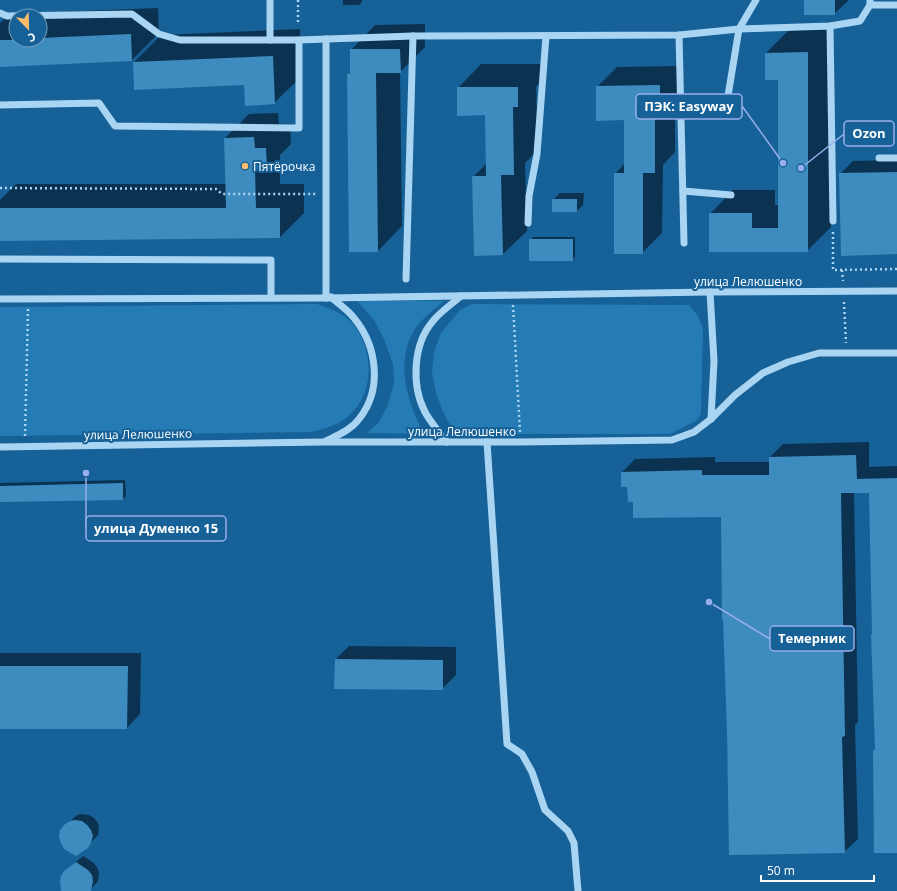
<svg xmlns="http://www.w3.org/2000/svg" width="897" height="891" font-family="'Open Sans',sans-serif">
<rect width="100%" height="100%" fill="#166198"/>
<g fill="#257bb4">
<path d="M 356,300 L 444,301 C 434,310 422,318 415,329 C 394,361 408,404 424,434 L 367,433 L 379,422 L 388,405 L 394,383 L 393,364 L 384,339 L 374,320 Z"/>
<path d="M 317,304 C 329,308 343,313 352,323 C 372,345 375,385 356,408 C 345,423 328,428 311,432 L 0,436 L 0,307 Z"/>
<path d="M 472,304 L 689,305 L 698,316 L 703,328 L 701,414 L 696,421 L 670,434 L 459,434 L 453,430 L 443,412 L 436,393 L 432,373 L 434,352 L 441,333 L 460,310 Z"/>
</g>
<g fill="#0007" fill-rule="evenodd">
<path d="M 343,0 L 362,0 L 362,2 L 359,5 L 343,5 Z"/>
<path d="M 805,0 L 849,0 L 834,14 Z"/>
<path d="M 158,8 L 159,33 L 132,60 L 0,66 L 0,23 L 9,14 ZM 16,16 L 40,16 L 40,40 L 16,40 Z"/>
<path d="M 425,24 L 425,47 L 400,72 L 402,226 L 378,251 L 348,74 L 351,71 L 351,50 L 375,25 Z"/>
<path d="M 300,29 L 302,76 L 274,103 L 245,84 L 134,62 L 161,35 Z"/>
<path d="M 789,30 L 831,30 L 831,227 L 807,251 L 710,214 L 733,190 L 775,190 L 775,205 L 779,205 L 779,79 L 766,79 L 766,53 Z"/>
<path d="M 481,64 L 541,64 L 541,82 L 536,87 L 538,150 L 525,163 L 527,231 L 503,254 L 475,255 L 473,177 L 487,163 L 486,114 L 458,88 Z"/>
<path d="M 680,66 L 680,93 L 675,98 L 675,152 L 663,165 L 662,233 L 642,253 L 615,174 L 625,163 L 625,119 L 597,87 L 617,67 Z"/>
<path d="M 278,113 L 279,124 L 290,124 L 291,144 L 280,155 L 280,184 L 304,184 L 304,213 L 280,237 L 0,240 L 0,200 L 16,184 L 226,184 L 225,138 L 249,114 Z"/>
<path d="M 897,160 L 897,254 L 840,174 L 853,161 Z"/>
<path d="M 560,193 L 584,193 L 583,205 L 577,211 L 553,200 Z"/>
<path d="M 533,237 L 575,237 L 575,257 L 572,260 L 530,240 Z"/>
<path d="M 869,442 L 869,467 L 897,466 L 897,852 L 874,751 L 876,749 L 872,634 L 873,633 L 870,492 L 854,492 L 858,722 L 855,725 L 858,839 L 844,852 L 730,854 L 722,516 L 634,501 L 622,472 L 635,459 L 715,457 L 715,462 L 770,462 L 770,457 L 783,444 Z"/>
<path d="M 125,480 L 126,496 L 123,499 L 0,501 L 0,483 Z"/>
<path d="M 349,646 L 456,647 L 456,675 L 442,689 L 336,659 Z"/>
<path d="M 0,653 L 141,653 L 140,714 L 127,728 L 0,728 Z"/>
<path d="M 82,814 L 89,815 L 94,818 L 98,823 L 99,829 L 98,835 L 87,847 L 65,826 L 77,815 Z"/>
<path d="M 83,856 L 94,863 L 98,869 L 99,874 L 98,881 L 89,891 L 64,891 L 65,871 Z"/>
</g>
<g fill="#3e8bbf">
<rect x="804" y="0" width="31" height="15"/>
<path d="M 131,34 L 132,61 L 0,67 L 0,40 L 40,40 L 40,38 Z"/>
<path d="M 350,49 L 400,49 L 401,73 L 376,73 L 378,252 L 349,252 L 347,74 L 350,73 Z"/>
<path d="M 808,52 L 808,252 L 709,252 L 709,213 L 752,213 L 752,228 L 778,228 L 778,80 L 765,80 L 765,53 Z"/>
<path d="M 273,56 L 275,104 L 245,106 L 244,85 L 134,90 L 133,62 Z"/>
<path d="M 660,85 L 660,114 L 655,114 L 655,173 L 643,173 L 643,254 L 614,254 L 614,173 L 624,173 L 624,120 L 596,121 L 596,86 Z"/>
<path d="M 457,87 L 518,87 L 518,107 L 513,107 L 514,175 L 501,175 L 503,255 L 474,256 L 472,176 L 486,176 L 485,115 L 457,116 Z"/>
<path d="M 254,137 L 255,148 L 266,148 L 267,169 L 255,170 L 256,208 L 280,208 L 280,238 L 0,241 L 0,208 L 226,208 L 224,138 Z"/>
<path d="M 897,172 L 897,254 L 841,256 L 839,173 Z"/>
<rect x="552" y="199" width="25" height="13"/>
<rect x="529" y="239" width="44" height="22"/>
<path d="M 856,455 L 857,479 L 897,478 L 897,853 L 874,853 L 873,750 L 875,750 L 871,634 L 872,634 L 869,493 L 841,493 L 845,736 L 842,737 L 845,853 L 729,855 L 727,734 L 723,619 L 722,619 L 721,517 L 633,518 L 633,502 L 628,502 L 627,487 L 621,487 L 621,472 L 702,470 L 702,475 L 769,475 L 769,457 Z"/>
<path d="M 123,483 L 123,500 L 0,502 L 0,486 Z"/>
<path d="M 335,659 L 443,660 L 443,690 L 334,689 Z"/>
<path d="M 0,666 L 128,666 L 127,729 L 0,729 Z"/>
<path d="M 75,820 L 82,821 L 87,825 L 91,830 L 93,836 L 91,843 L 88,848 L 76,856 L 64,849 L 61,843 L 59,837 L 60,830 L 64,825 L 70,821 Z"/>
<path d="M 76,862 L 88,870 L 92,875 L 93,881 L 91,891 L 61,891 L 60,882 L 61,876 L 64,871 Z"/>
</g>
<g fill="none" stroke-linecap="round" stroke-linejoin="round">
<g stroke="#a9d4f2" stroke-width="2.5" stroke-dasharray="2 3" stroke-linecap="butt">
<path d="M 298,0 L 298,25"/>
<path d="M 0,188 L 216,189 L 222,194 L 316,194"/>
<path d="M 833,232 L 833,270 L 897,269"/>
<path d="M 842,270 L 843,281"/>
<path d="M 844,302 L 846,343"/>
<path d="M 513,305 L 520,432"/>
<path d="M 25,436 L 28,309"/>
</g>
<g stroke="#a9d4f2" stroke-width="7">
<path d="M 270,0 L 270,40"/>
<path d="M 870,5 L 897,5"/>
<path d="M 0,13 L 7,16 L 132,14 L 159,34 L 180,40 L 299,40 L 413,36 L 679,35 L 739,29 L 830,26 L 860,21 L 870,5 L 870,0"/>
<path d="M 830,26 L 833,221"/>
<path d="M 679,35 L 684,243"/>
<path d="M 326,39 L 326,298"/>
<path d="M 0,105 L 99,103 L 115,126 L 299,128 L 299,40"/>
<path d="M 726,108 L 739,29 L 756,0"/>
<path d="M 879,158 L 897,158"/>
<path d="M 683,191 L 731,195"/>
<path d="M 528,223 L 529,196 L 537,154 L 546,36"/>
<path d="M 0,259 L 271,260 L 271,298"/>
<path d="M 406,279 L 413,36"/>
<path d="M 710,292 L 714,361 L 711,419"/>
<path d="M 0,299 L 326,298 L 710,292 L 897,291"/>
<path d="M 326,441 C 338,435 351,430 359,419 C 383,389 377,346 354,318 C 348,310 339,304 331,297"/>
<path d="M 447,442 C 439,432 431,423 425,412 C 411,385 413,344 433,321 C 441,311 452,304 461,296"/>
<path d="M 487,442 L 507,744 L 522,754 L 532,772 L 545,810 L 568,831 L 574,843 L 578,891"/>
<path d="M 0,447 L 324,442 L 520,442 L 672,440 L 694,432 L 711,419 L 735,395 L 763,373 L 788,362 L 819,353 L 897,353"/>
</g>
</g>
<circle fill="#ffbe6a" stroke="#166198" stroke-width="1.5" cx="245" cy="166" r="4"/>
<g text-anchor="middle" dominant-baseline="central" stroke-width="4" stroke-linejoin="round" paint-order="stroke">
<g font-size="12" fill="#fff" stroke="#166198" text-anchor="start">
<text x="253" y="166">Пятёрочка</text>
</g>
<g font-size="12" fill="#fff" stroke="#166198">
<text x="748" y="281">улица Лелюшенко</text>
<text x="462" y="431">улица Лелюшенко</text>
<text transform="translate(138 434) rotate(-1)">улица Лелюшенко</text>
</g>
</g>
<path fill="none" stroke="#99afed" stroke-width="1.5" d="M783 163L742 106M801 168L844 134M86 473L86 529M709 602L770 639"/>
<g fill="#99afed" stroke="#166198" stroke-width="1.5">
<circle cx="783" cy="163" r="4"/>
<circle cx="801" cy="168" r="4"/>
<circle cx="86" cy="473" r="4"/>
<circle cx="709" cy="602" r="4"/>
</g>
<g fill="#166198" stroke="#99afed" stroke-width="1.5">
<rect x="636" y="94" width="106" height="25" rx="4"/>
<rect x="844" y="121" width="50" height="25" rx="4"/>
<rect x="86" y="516" width="140" height="25" rx="4"/>
<rect x="770" y="626" width="84" height="25" rx="4"/>
</g>
<g font-size="13" text-anchor="middle" font-weight="bold" fill="#fff">
<text x="689" y="111">ПЭК: Easyway</text>
<text x="869" y="138">Ozon</text>
<text x="156" y="533">улица Думенко 15</text>
<text x="812" y="643">Темерник</text>
</g>
<g transform="translate(28 28) rotate(157)"><circle r="19" fill="#166198" stroke="#73a0c1"/>
<path d="M0-3L7 15L0 10L-7 15Z" fill="#ffbe6a"/>
<text y="-6" font-size="11" font-weight="bold" text-anchor="middle" fill="#ffffff">С</text>
</g>
<path d="M761 875v6h113v-6" fill="none" stroke="#ffffff" stroke-width="2"/>
<text x="767" y="875" font-size="12" fill="#ffffff" stroke="#166198" stroke-width="3" paint-order="stroke">50 m</text>
</svg>
